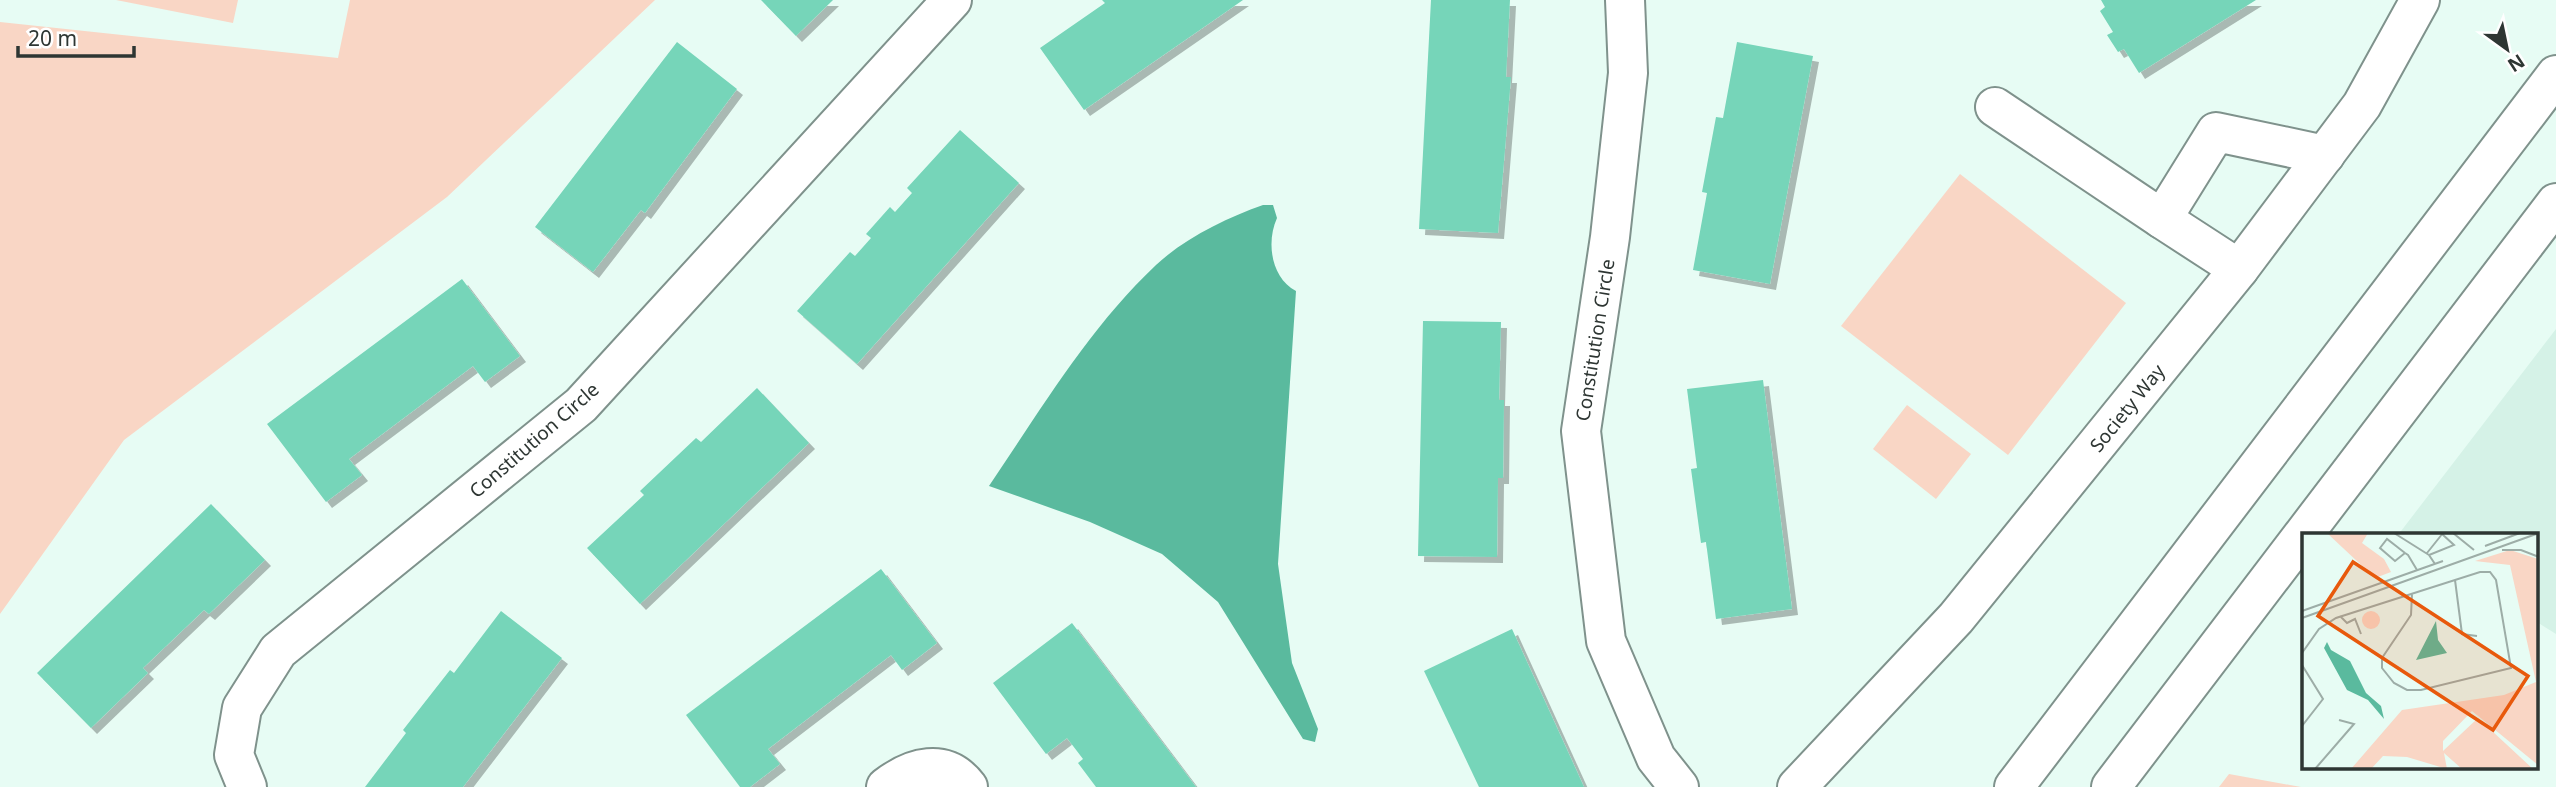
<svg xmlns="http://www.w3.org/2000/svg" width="2556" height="787" font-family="'Noto Sans',sans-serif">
<defs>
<filter id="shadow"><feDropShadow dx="6" dy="6" stdDeviation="0" flood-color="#0004"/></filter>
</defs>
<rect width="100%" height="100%" fill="#e7fcf4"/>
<path fill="#d5f2e7" d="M 2556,329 L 2556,634 L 2537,622 L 2537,535 L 2398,535 Z"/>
<g fill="#f9d6c5">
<path d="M 116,0 L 238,0 L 233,23 Z"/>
<path d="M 350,0 L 655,0 L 447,197 L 124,440 L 0,614 L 0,22 L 338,58 Z"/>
<path d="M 1960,174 L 2126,303 L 2008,455 L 1841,326 Z"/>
<path d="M 1907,405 L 1971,454 L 1936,499 L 1873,449 Z"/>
<path d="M 2229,774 L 2301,787 L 2219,787 Z"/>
</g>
<path fill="#5aba9e" d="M 1263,205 L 1273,205 L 1277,218 C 1266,242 1271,278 1296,291 L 1278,564 L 1292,663 L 1318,729 L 1315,742 L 1303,739 L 1218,602 L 1162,554 L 1090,522 L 989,486 C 1040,411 1089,328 1156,265 C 1185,238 1226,218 1263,205 Z"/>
<g fill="#76d5b9" filter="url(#shadow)">
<path d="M 761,0 L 833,0 L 796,36 Z"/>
<path d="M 1102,0 L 1243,0 L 1084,110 L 1040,48 L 1105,3 Z"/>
<path d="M 1431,0 L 1510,0 L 1506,77 L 1511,77 L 1498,233 L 1419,229 Z"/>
<path d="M 2101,0 L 2256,0 L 2139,73 L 2124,49 L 2118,52 L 2107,35 L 2113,32 L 2100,11 L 2105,7 Z"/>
<path d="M 677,42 L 737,89 L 645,213 L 641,210 L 593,272 L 535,227 Z"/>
<path d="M 1737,42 L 1813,56 L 1770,284 L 1693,270 L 1707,193 L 1702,192 L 1716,117 L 1723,118 Z"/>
<path d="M 960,130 L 1019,183 L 857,364 L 797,311 L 850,252 L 855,256 L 871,238 L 866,234 L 890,207 L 895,212 L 912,193 L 907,188 Z"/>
<path d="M 462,279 L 520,356 L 485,382 L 473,366 L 349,459 L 362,475 L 326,502 L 267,424 Z"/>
<path d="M 1423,321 L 1501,322 L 1499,400 L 1504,400 L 1503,478 L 1498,478 L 1497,557 L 1418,556 Z"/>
<path d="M 1763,380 L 1792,609 L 1716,619 L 1706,542 L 1701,543 L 1691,469 L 1697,468 L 1687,389 Z"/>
<path d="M 757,388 L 809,443 L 640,604 L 587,548 L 644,495 L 640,491 L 696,438 L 701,442 Z"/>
<path d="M 211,504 L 265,560 L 209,614 L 204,610 L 143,668 L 148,673 L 91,728 L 37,673 Z"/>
<path d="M 881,569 L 937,643 L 902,670 L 891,655 L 768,749 L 780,764 L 750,787 L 740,787 L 686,715 Z"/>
<path d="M 501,611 L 562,658 L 463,787 L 365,787 L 406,733 L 403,730 L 450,670 L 454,673 Z"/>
<path d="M 1072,623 L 1196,787 L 1096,787 L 1078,763 L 1083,759 L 1067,738 L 1046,754 L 993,683 Z"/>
<path d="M 1512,629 L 1584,787 L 1479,787 L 1424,671 Z"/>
</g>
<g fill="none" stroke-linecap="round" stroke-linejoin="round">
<g stroke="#7f928c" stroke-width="42">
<g id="minor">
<path d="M 1625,0 L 1628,73 L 1610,237 L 1581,431 L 1606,641 L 1656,758 L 1679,787"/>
<path d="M 1995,107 L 2162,219 L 2216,132 L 2325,155"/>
<path d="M 2162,219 L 2239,269"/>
<path d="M 247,787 L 234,755 L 242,708 L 278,651 L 581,405 L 952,0"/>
<path d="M 886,787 C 912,767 945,757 968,787"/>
<path d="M 1797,787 L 1956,618 L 2239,269 L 2362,105 L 2420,0"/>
</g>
</g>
<g stroke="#7f928c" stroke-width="42">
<g id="highway">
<path d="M 2014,787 L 2556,75"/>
<path d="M 2111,787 L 2556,203"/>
</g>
</g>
<use href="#minor" stroke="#fff" stroke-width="38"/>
<use href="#highway" stroke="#fff" stroke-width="38"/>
</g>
<g text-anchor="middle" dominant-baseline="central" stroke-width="6" stroke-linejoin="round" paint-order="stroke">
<g font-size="19" fill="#2e3633" stroke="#fff">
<text transform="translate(1595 340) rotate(-81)">Constitution Circle</text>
<text transform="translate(2127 408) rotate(-51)">Society Way</text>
<text transform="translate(534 440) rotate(-41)">Constitution Circle</text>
</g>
</g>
<g transform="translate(2302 533)">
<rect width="236" height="236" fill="#e7fcf4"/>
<path d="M 25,0 L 66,0 L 60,10 L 82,26 L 89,39 L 73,45 ZM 208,17 L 236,26 L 236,232 L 170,178 L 141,208 L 141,218 L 176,185 L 231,236 L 160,236 L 142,220 L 145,236 L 105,224 L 81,223 L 69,236 L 49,236 L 100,177 L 202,162 L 234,149 L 208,32 L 173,28 ZM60 87a9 9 0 1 1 18 0a9 9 0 1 1-18 0Z" fill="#f9d6c5"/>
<path d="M 134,88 L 136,107 L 145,120 L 114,127 ZM 25,109 L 29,117 L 48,128 L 64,160 L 79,173 L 82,186 L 66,167 L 45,157 L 22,115 Z" fill="#5aba9e"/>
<path fill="none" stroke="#9dada7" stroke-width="2" d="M 92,0 L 127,22M 151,0 L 172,17M 183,13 L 218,0M 200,17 L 219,17 L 237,24M 103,20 L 93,28 L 78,15 L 85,6 L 103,20 L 106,22 L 115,37M 125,20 L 141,0M 133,31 L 127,22 L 152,12 L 140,1M 153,47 L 160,101 L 175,103M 0,78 L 141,28M 38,83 L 45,90 L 53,86 L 59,101M 0,85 L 237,0M 0,120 L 17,96 L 34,85 L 178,39 L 188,39 L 194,47 L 209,135 L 119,157 L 105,157 L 92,150 L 80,135 L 80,125 L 109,82 L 110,61M 0,132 L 21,166 L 0,193M 13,236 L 52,191 L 37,187"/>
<path fill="#e8590c" fill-opacity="0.15" stroke="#e8590c" stroke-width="3.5" d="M 51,29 L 226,143 L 191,197 L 16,83 Z"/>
<rect width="236" height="236" fill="none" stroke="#2e3633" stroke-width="3.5"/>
</g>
<g transform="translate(2507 49) rotate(147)" stroke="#ffffff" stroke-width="5" paint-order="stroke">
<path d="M0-5L12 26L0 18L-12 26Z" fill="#2e3633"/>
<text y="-10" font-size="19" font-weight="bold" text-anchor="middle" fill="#2e3633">N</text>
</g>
<path d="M18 46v10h116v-10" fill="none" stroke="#2e3633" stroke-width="3.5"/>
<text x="28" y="46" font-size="21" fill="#2e3633" stroke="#ffffff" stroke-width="5" paint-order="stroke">20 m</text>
</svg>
